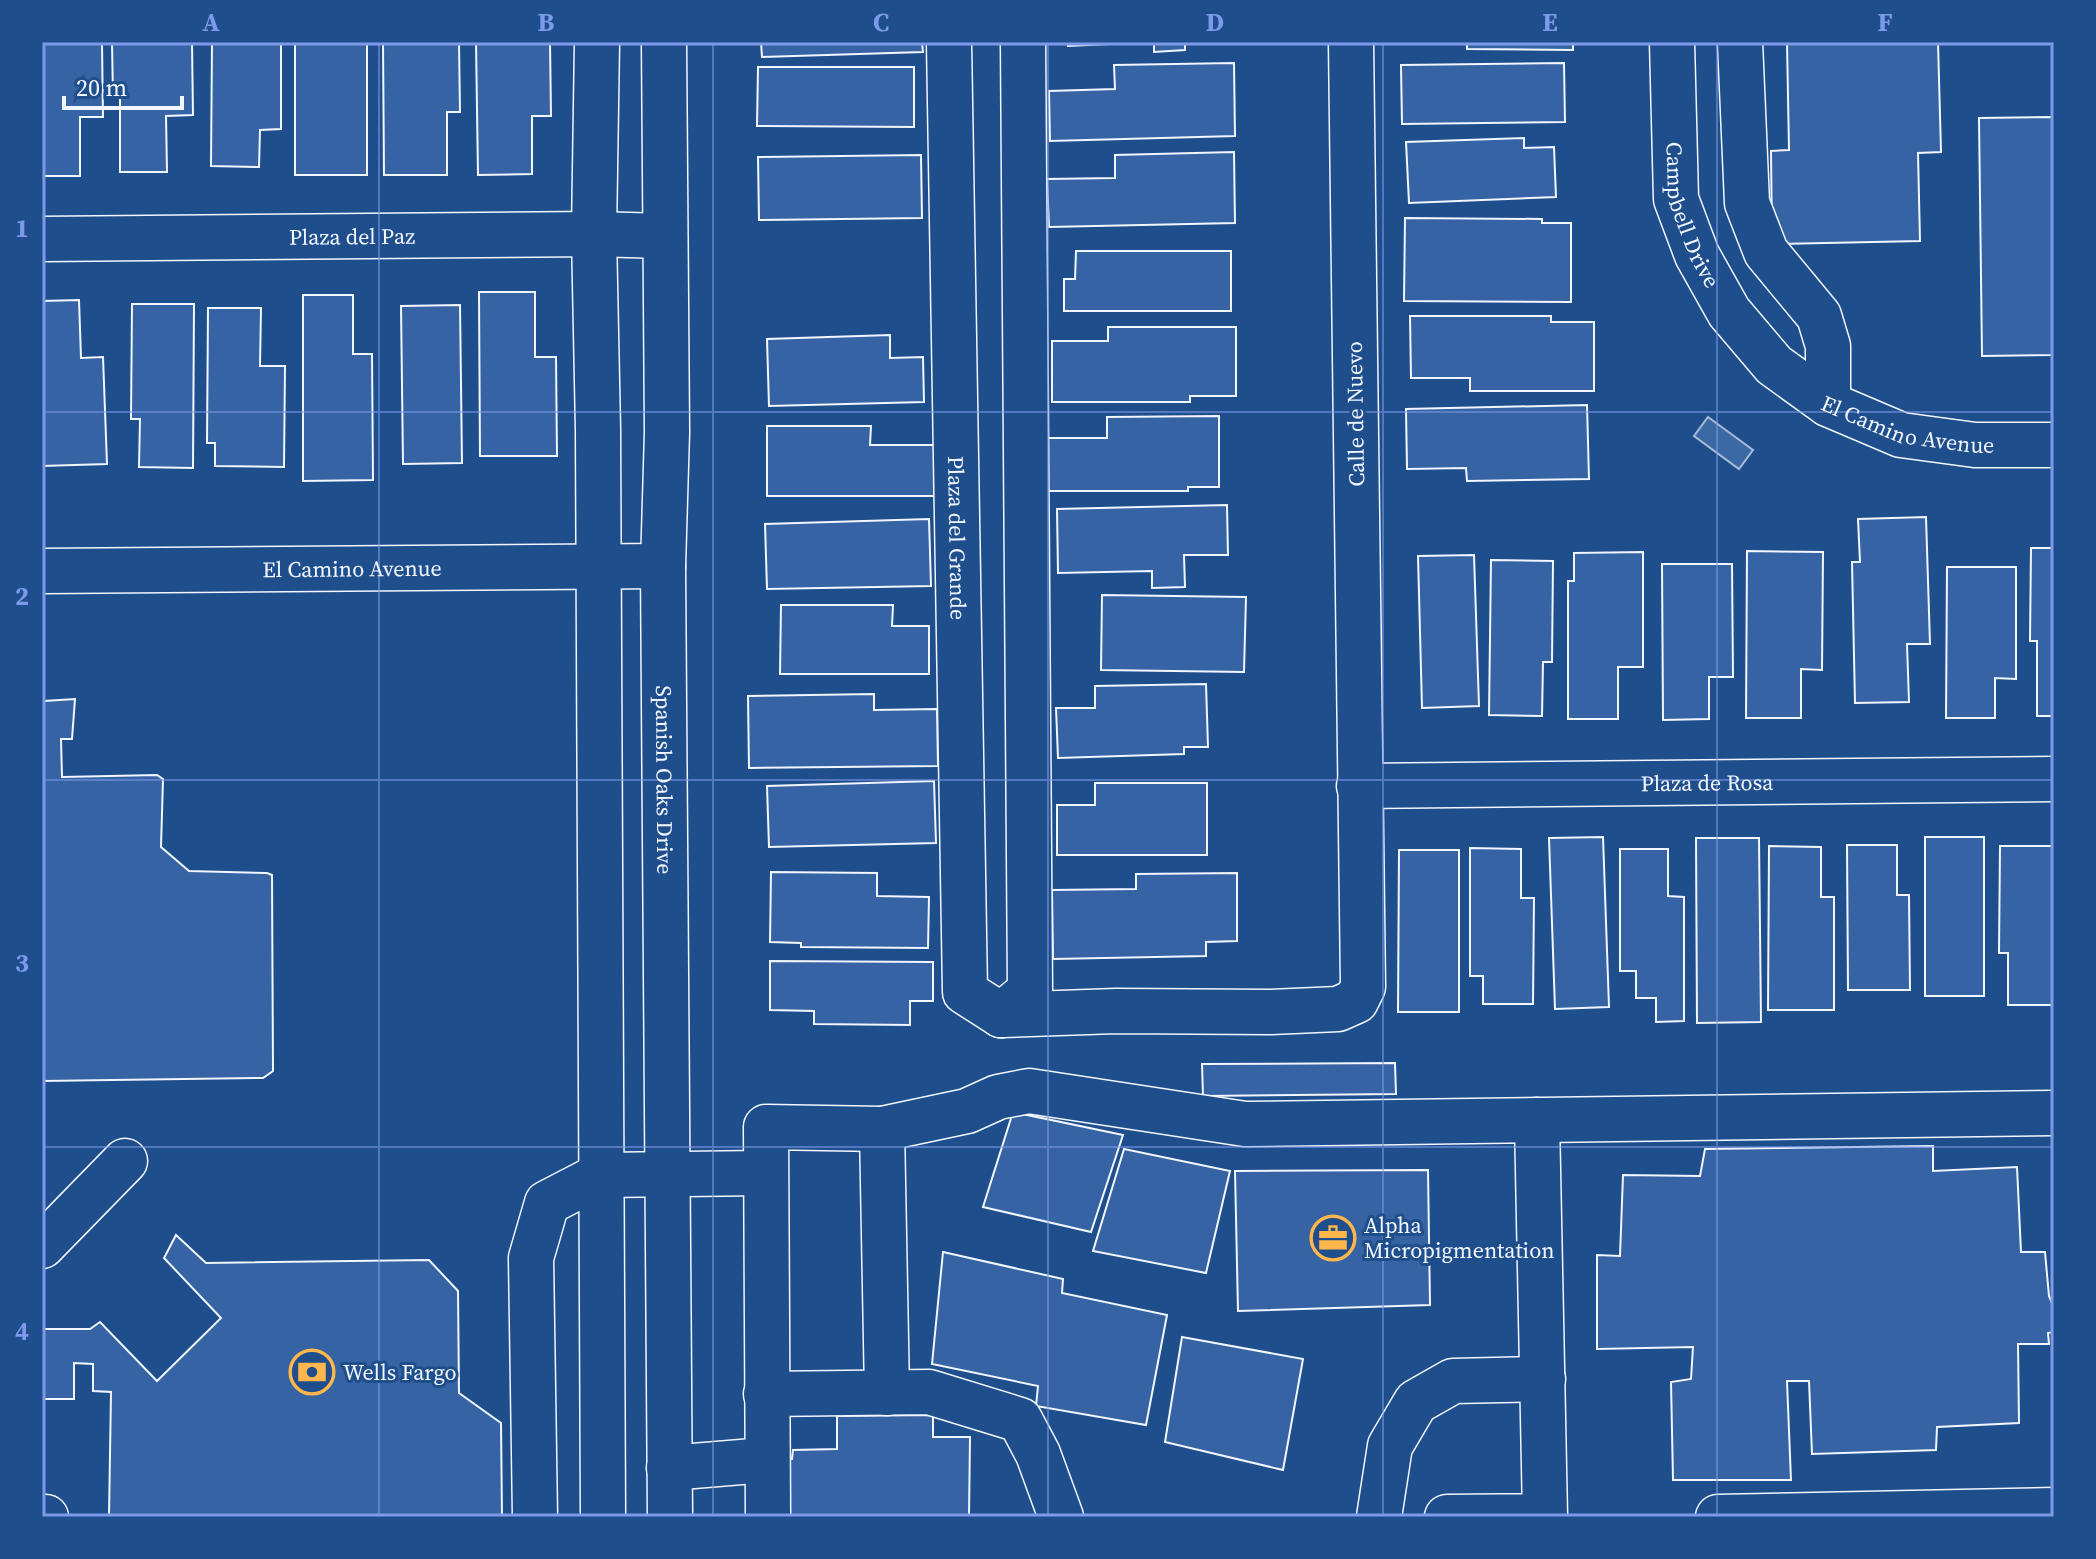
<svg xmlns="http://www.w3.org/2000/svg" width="2096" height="1559" font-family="'Source Serif 4',serif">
<rect width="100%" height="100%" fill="#1f4e8c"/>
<path fill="#3b69a3" stroke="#a8bbd7" stroke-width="2" d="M 1708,417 L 1753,450 L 1739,469 L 1694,436 Z"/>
<g fill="#3563a3" stroke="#f2f6ff" stroke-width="2">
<path d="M 42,42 L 102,42 L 103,117 L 80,117 L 80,176 L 42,176 Z"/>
<path d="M 112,42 L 192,42 L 193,115 L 166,116 L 167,172 L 120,172 L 120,98 L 113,98 Z"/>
<path d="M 212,42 L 281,42 L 281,129 L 260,130 L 259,167 L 211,166 Z"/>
<rect x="295" y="42" width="72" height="133"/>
<path d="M 383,42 L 459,42 L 460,112 L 447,112 L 447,175 L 384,175 Z"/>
<path d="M 476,42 L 550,42 L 551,116 L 532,116 L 532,174 L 478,175 Z"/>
<path d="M 761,42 L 922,42 L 923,52 L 762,57 Z"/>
<path d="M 1067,42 L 1150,42 L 1068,46 Z"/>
<path d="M 1154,42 L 1185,42 L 1185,50 L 1154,52 Z"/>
<path d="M 1467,42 L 1573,42 L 1573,50 L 1467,49 Z"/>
<path d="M 1787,42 L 1938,42 L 1941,152 L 1918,153 L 1920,241 L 1772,244 L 1771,151 L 1789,150 Z"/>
<path d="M 1234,63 L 1235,136 L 1050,141 L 1049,91 L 1115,89 L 1114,65 Z"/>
<path d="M 1564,63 L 1565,122 L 1402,124 L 1401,65 Z"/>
<path d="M 758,67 L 914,67 L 914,127 L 757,126 Z"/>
<path d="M 2054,117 L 2054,355 L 1982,356 L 1979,118 Z"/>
<path d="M 1524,138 L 1524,148 L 1554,147 L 1556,197 L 1409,203 L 1406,142 Z"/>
<path d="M 1234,152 L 1235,223 L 1049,227 L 1047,179 L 1115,178 L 1115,155 Z"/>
<path d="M 921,155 L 922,218 L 759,220 L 758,157 Z"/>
<path d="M 1405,218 L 1542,219 L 1542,223 L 1571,223 L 1571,302 L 1404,301 Z"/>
<path d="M 1076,251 L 1231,251 L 1231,311 L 1064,311 L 1064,279 L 1075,279 Z"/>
<path d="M 479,292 L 535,292 L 535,357 L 556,357 L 557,456 L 480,456 Z"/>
<path d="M 303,295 L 353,295 L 353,354 L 372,354 L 373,480 L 303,481 Z"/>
<path d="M 79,300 L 81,358 L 103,357 L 107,464 L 42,466 L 42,301 Z"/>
<path d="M 132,304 L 194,304 L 193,468 L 139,467 L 140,419 L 131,419 Z"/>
<path d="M 460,305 L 462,463 L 403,464 L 401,306 Z"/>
<path d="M 208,308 L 261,308 L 260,366 L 285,366 L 284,467 L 215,466 L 215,443 L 207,443 Z"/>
<path d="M 1410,316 L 1551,316 L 1551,322 L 1594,322 L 1594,391 L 1470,391 L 1470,378 L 1411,378 Z"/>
<path d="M 1108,327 L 1236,327 L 1236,396 L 1190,396 L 1190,402 L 1052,402 L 1052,341 L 1108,341 Z"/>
<path d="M 890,335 L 890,358 L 923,357 L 924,402 L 769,406 L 767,339 Z"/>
<path d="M 1587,405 L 1589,479 L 1467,481 L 1466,468 L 1407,469 L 1406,409 Z"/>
<path d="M 1219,416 L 1219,487 L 1188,487 L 1188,491 L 1047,491 L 1048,438 L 1107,438 L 1107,417 Z"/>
<path d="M 767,426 L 871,426 L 870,445 L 935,445 L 935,496 L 767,496 Z"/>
<path d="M 1227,505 L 1228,555 L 1184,555 L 1185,587 L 1152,588 L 1152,571 L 1058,573 L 1057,509 Z"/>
<path d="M 1926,517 L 1930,644 L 1907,644 L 1909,702 L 1855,703 L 1852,562 L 1860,562 L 1858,519 Z"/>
<path d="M 929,519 L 931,586 L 767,589 L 765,524 Z"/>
<path d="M 2031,548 L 2054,548 L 2054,716 L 2037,716 L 2037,641 L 2030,641 Z"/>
<path d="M 1747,551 L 1823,552 L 1822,670 L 1801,669 L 1801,718 L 1746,718 Z"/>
<path d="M 1643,552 L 1643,667 L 1618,667 L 1618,719 L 1568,719 L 1568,581 L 1574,581 L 1574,553 Z"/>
<path d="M 1474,555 L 1479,706 L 1422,708 L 1418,556 Z"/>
<path d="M 1491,560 L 1553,561 L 1552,662 L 1543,662 L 1542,716 L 1489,715 Z"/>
<path d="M 1662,564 L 1732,564 L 1733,677 L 1709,677 L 1709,719 L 1663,720 Z"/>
<path d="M 1947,567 L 2016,567 L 2016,679 L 1995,678 L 1995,718 L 1946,718 Z"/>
<path d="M 1102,595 L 1246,597 L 1244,672 L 1101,670 Z"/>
<path d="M 781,605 L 893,605 L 892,626 L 929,626 L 929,674 L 780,674 Z"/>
<path d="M 1206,684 L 1208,747 L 1184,747 L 1184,754 L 1058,758 L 1056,708 L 1095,708 L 1095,686 Z"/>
<path d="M 874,694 L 874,710 L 937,709 L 938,766 L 749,768 L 748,696 Z"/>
<path d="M 75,699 L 72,739 L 61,739 L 62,777 L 157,775 L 163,779 L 161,847 L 189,871 L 267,873 L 272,875 L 273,1071 L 263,1078 L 42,1081 L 44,701 Z"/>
<path d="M 934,781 L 936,843 L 769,847 L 767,786 Z"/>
<path d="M 1095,783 L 1207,783 L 1207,855 L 1057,855 L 1057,805 L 1095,805 Z"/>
<path d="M 1603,837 L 1609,1007 L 1555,1009 L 1549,838 Z"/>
<rect x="1925" y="837" width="59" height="159"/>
<path d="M 1696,838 L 1759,838 L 1761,1022 L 1697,1023 Z"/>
<path d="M 1847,845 L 1897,845 L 1897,895 L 1909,895 L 1910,990 L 1848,990 Z"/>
<path d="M 1769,846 L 1821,847 L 1821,897 L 1834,897 L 1834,1010 L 1768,1010 Z"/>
<path d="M 2000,846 L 2054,846 L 2054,1005 L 2008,1005 L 2008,953 L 1999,953 Z"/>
<path d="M 1470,848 L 1521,849 L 1521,898 L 1534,898 L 1533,1004 L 1483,1004 L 1483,976 L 1470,976 Z"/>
<path d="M 1620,849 L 1668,849 L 1668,896 L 1684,897 L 1684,1021 L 1656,1022 L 1656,998 L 1636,998 L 1636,971 L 1620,971 Z"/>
<path d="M 1399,850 L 1459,850 L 1459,1012 L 1398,1012 Z"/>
<path d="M 771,872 L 877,873 L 877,896 L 929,897 L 928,948 L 801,947 L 801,943 L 770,942 Z"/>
<path d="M 1237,873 L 1237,941 L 1206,942 L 1206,956 L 1053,959 L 1052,890 L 1136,889 L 1136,874 Z"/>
<path d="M 770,961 L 933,962 L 933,1001 L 910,1001 L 910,1025 L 814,1024 L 814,1011 L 770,1010 Z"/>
<path d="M 1395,1063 L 1396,1094 L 1203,1096 L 1202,1064 Z"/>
<path d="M 1013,1112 L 1123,1135 L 1091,1232 L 983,1207 Z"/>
<path d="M 1933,1146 L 1933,1171 L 2017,1167 L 2021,1252 L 2045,1252 L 2049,1296 L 2054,1308 L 2054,1332 L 2048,1333 L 2049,1344 L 2018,1344 L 2019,1423 L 1937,1427 L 1936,1450 L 1812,1454 L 1809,1381 L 1787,1381 L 1791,1480 L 1673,1480 L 1671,1382 L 1691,1379 L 1693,1347 L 1597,1349 L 1597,1255 L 1620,1256 L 1623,1175 L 1700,1176 L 1705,1149 Z"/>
<path d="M 1124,1149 L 1230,1171 L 1206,1273 L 1093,1251 Z"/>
<path d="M 1428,1170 L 1430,1305 L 1238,1311 L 1235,1171 Z"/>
<path d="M 176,1235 L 206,1263 L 429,1260 L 458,1291 L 459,1393 L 501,1423 L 502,1517 L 109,1517 L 111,1392 L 93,1391 L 93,1364 L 74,1363 L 74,1399 L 42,1399 L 42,1329 L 90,1329 L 100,1322 L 157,1381 L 221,1318 L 164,1258 Z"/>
<path d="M 943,1252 L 1063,1279 L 1062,1293 L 1167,1315 L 1146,1425 L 1036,1406 L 1038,1386 L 932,1364 Z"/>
<path d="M 1182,1337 L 1303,1359 L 1283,1470 L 1165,1442 Z"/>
<path d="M 933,1415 L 933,1437 L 970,1437 L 969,1517 L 777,1517 L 782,1459 L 792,1459 L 793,1450 L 837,1449 L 837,1416 Z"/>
</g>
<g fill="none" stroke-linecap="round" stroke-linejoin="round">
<g stroke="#f2f6ff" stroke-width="47">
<g id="minor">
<path d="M 597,42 L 594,234 L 598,430 L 603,1517"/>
<path id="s1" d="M 664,42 L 667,432 L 663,566 L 670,1517"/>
<path id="s2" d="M 949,42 L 965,992 L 1001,1015"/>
<path id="s3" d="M 1672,42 L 1676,199 L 1697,255 L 1729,312 L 1774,365 L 1828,404 L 1901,435 L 1975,445 L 2054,445"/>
<path d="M 1740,42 L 1747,203 L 1766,252 L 1819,316 L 1828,346 L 1828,404"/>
<path id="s4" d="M 42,239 L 594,234 L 664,236"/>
<path id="s5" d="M 42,571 L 663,566"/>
<path id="s6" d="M 1359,786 L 2054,779"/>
<path d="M 1001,1015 L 1116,1011 L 1271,1012 L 1338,1009 L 1356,1001 L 1363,987 L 1351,42"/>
<path d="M 1001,1015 L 1030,991 L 1023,42"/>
<path d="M 882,1129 L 887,1393"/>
<path d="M 42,1246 L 125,1161"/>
<path d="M 766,1394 L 929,1392 L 1020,1420 L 1038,1454 L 1061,1517"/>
<path d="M 669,1468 L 766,1460"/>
<path d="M 42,1517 L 46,1517"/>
<path d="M 535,1517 L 531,1258 L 547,1203 L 601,1175 L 764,1173"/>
<path d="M 768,1517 L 766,1127 L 882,1129 L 967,1111 L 998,1097 L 1029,1091 L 1245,1124 L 2054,1113"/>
<path d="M 1379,1517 L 1390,1446 L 1416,1402 L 1453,1381 L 1543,1379"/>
<path d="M 1447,1517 L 1545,1516 L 1537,1120"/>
<path d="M 1718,1517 L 2054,1510"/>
</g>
</g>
<use href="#minor" stroke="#1f4e8c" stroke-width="44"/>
</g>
<path fill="none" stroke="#7d9aea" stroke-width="2" stroke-opacity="0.55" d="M 379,42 L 379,1517M 713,42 L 713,1517M 1048,42 L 1048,1517M 1383,42 L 1383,1517M 1717,42 L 1717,1517M 42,412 L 2054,412M 42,780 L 2054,780M 42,1147 L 2054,1147"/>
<defs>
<g id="office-ring" transform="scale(2.3)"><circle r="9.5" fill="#1f4e8c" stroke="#ffb74d" stroke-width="1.5"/><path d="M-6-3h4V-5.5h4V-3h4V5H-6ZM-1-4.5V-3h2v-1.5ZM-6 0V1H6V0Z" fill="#ffb74d"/></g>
<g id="bank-ring" transform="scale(2.3)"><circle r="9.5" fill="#1f4e8c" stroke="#ffb74d" stroke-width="1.5"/><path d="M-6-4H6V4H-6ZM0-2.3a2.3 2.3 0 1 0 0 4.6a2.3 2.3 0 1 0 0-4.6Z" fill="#ffb74d"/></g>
</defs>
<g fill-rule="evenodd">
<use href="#office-ring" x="1333" y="1238"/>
<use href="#bank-ring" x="312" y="1372"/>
</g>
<g text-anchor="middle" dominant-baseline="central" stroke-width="6" stroke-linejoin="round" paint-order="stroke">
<g font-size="22" fill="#f2f6ff" stroke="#1f4e8c">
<text stroke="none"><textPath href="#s3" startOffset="176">Campbell Drive</textPath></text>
<text stroke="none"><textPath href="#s4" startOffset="310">Plaza del Paz</textPath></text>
<text transform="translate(1355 414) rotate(-91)">Calle de Nuevo</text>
<text stroke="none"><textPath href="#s3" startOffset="502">El Camino Avenue</textPath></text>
<text stroke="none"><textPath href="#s2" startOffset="496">Plaza del Grande</textPath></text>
<text stroke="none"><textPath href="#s5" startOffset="310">El Camino Avenue</textPath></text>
<text stroke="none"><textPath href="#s1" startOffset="738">Spanish Oaks Drive</textPath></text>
<text stroke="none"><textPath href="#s6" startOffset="348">Plaza de Rosa</textPath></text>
</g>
<g font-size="22" fill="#f2f6ff" stroke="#1f4e8c" text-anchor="start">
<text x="1364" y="1225">Alpha<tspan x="1364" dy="25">Micropigmentation</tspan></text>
<text x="343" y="1372">Wells Fargo</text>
</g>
</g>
<rect width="2096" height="1559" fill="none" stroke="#1f4e8c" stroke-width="88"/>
<path d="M64 96v12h118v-12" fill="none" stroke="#f2f6ff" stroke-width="4"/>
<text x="76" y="96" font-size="24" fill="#f2f6ff" stroke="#1f4e8c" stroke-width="6" paint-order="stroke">20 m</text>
<rect x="44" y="44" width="2008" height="1471" fill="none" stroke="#7d9aea" stroke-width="3"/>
<g font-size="26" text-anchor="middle" font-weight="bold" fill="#7d9aea">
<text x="211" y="31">A</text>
<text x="546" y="31">B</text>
<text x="881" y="31">C</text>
<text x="1215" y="31">D</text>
<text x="1550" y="31">E</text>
<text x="1885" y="31">F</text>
<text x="22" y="237">1</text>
<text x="22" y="605">2</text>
<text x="22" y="972">3</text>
<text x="22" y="1340">4</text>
</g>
</svg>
